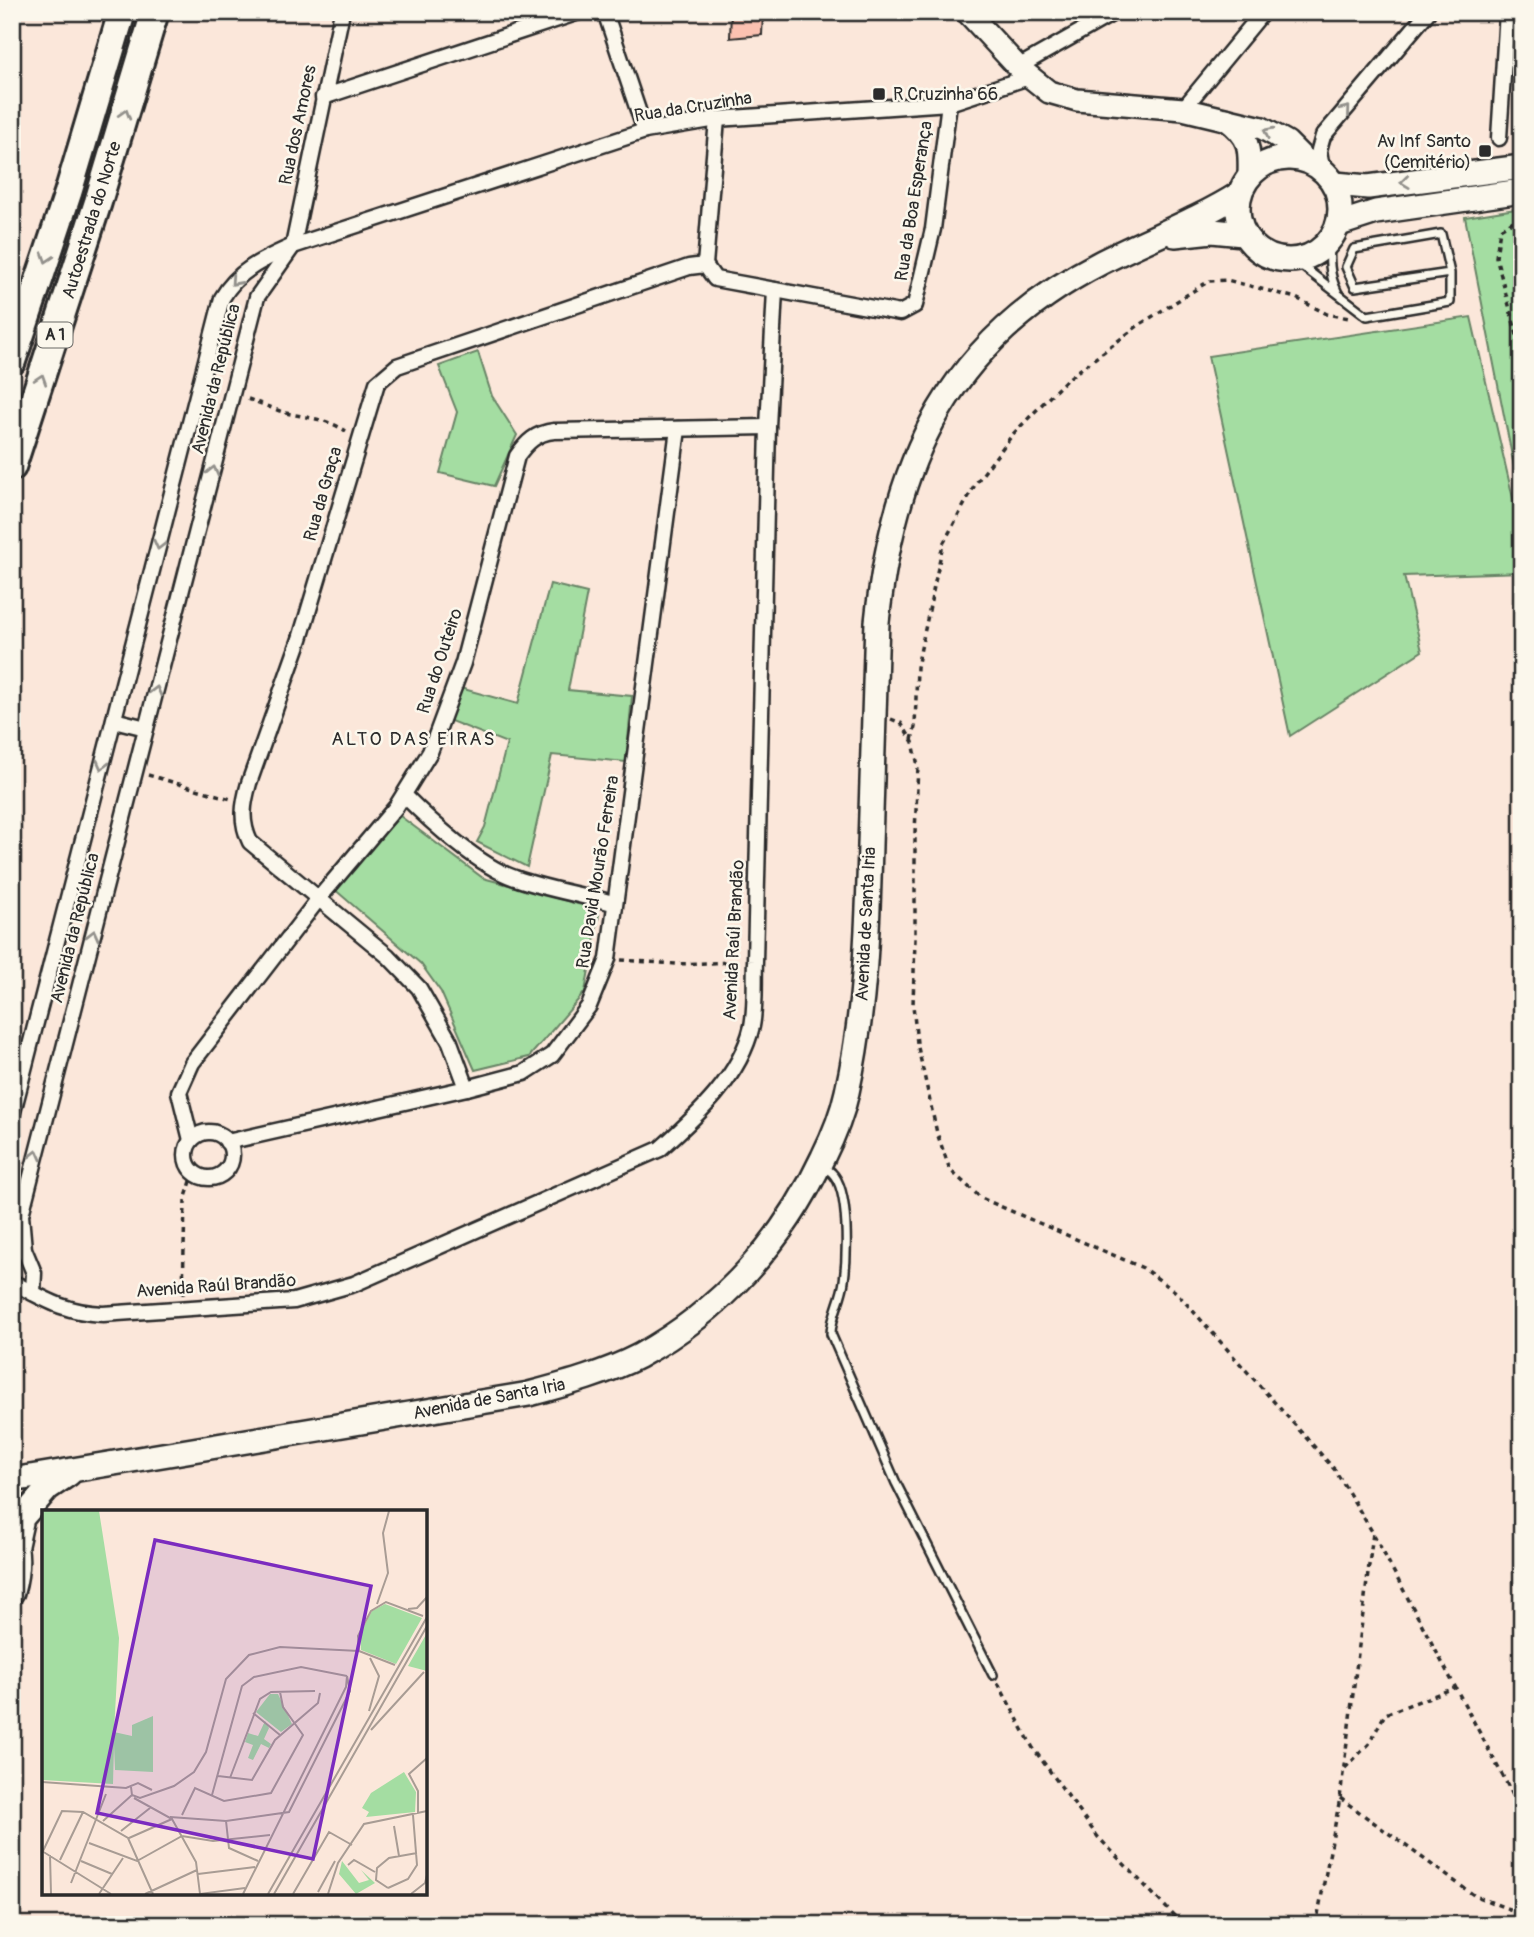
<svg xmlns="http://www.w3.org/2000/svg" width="1534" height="1937" font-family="Pangolin,sans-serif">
<rect width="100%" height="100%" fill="#fbe7da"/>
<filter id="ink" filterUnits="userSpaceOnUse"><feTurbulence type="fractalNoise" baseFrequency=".0143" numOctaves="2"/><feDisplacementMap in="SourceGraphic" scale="14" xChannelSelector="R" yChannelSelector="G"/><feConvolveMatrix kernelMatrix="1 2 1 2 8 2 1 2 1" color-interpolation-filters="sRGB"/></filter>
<g filter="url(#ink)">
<g fill="#a4dda2" stroke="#688466" stroke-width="2">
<path d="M 1522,208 L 1522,507 L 1465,217 Z"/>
<path d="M 1471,317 L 1522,537 L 1522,572 L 1404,576 L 1422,651 L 1290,736 L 1208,356 Z"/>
<path d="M 478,352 L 492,396 L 517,435 L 494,486 L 440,473 L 457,412 L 439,366 Z"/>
<path d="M 550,584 L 587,593 L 568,690 L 632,696 L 626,762 L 552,755 L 527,867 L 477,842 L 485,827 L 507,743 L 448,720 L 460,688 L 518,704 Z"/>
<path d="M 400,816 L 483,878 L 589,907 L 599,914 L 585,992 L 529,1057 L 475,1070 L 441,992 L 421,964 L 333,888 Z"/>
</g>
<path fill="#fbc1b1" stroke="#2b2b2b" stroke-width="2" d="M 731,12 L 763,12 L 762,35 L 730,38 Z"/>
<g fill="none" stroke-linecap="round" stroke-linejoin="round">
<g stroke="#2b2b2b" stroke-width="12">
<g id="lane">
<path d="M 1330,242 C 1329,259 1329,275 1337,291"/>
<path d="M 1294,260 L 1367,316 L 1450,302 L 1450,273 L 1441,234 L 1354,249 L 1346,267 L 1355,287 L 1450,273"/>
<path d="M 823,1167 C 826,1169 830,1170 832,1173 C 850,1190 847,1257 844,1281 C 842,1299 831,1316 831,1334 L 896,1483 L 993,1675"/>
</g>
</g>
<g stroke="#2b2b2b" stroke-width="19">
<g id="street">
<path d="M 605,12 L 645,131"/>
<path d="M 1018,67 L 1115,12"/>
<path d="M 323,97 L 579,12"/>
<path d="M 1183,109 L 1263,12"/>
<path d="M 1499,138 L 1507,12"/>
<path d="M 1322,169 L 1319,150 L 1323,136 L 1428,12"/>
<path d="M 705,265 L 717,119"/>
<path d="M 114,720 L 146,728"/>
<path d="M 404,795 C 430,821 480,867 515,878 C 546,889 581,895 614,903"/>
<path d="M 467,1088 L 450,1042 L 419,988 L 388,956 L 250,842 C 240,821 243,804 249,783 L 300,639 L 377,383 L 397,366 L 689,267 L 705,265 L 715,279 L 900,313 L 915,305 L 933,229 L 949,103"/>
<path d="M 12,1116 L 222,298 C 238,270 264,259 293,246 L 645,131 L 717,119 L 949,103 L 1029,77"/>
<circle cx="209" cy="1155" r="23"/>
<path d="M 191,1140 L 179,1092 L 192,1063 L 320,897 L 396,807 L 430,752 L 463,663 L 517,456 C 527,442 536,433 554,431 L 768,427"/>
<path d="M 227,1142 L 467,1088 L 524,1073 L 552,1055 L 589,1006 L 608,959 L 678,429"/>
<path d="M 12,1282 C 46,1300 64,1312 103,1314 L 294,1301 L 354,1284 L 660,1149 C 698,1115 740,1077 752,1026 C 756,1005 754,982 755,961 L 768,427 L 775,290"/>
<path d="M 33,1293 L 34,1273 L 24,1249 L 21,1215 L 257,297 L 293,246 L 342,12"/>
</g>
</g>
<g stroke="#2b2b2b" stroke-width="26">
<g id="secondary">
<path d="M 967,12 L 1018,67 L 1049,92 L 1077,100 L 1183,109 L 1262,128 L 1287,142 L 1304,159"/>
<path d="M 1226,119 C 1250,137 1250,148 1249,176"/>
</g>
</g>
<g stroke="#2b2b2b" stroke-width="28">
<g id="primary">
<circle cx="1289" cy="209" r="51"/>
<path d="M 1335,184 L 1368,187 L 1522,167"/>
<path d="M 1339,224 L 1376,212 L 1522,191"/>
<path d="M 1175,235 L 1212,231 L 1243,234"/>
<path d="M 12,1480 L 529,1394 C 566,1384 604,1374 639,1356 C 721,1311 784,1241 823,1157 C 833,1137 842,1115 847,1092 C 865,1011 868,928 870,845 C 872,770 874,696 877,622 C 894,459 950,340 1102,262 C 1147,239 1196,221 1239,194"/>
<path d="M 12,1535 C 19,1552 17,1574 12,1592"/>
<path d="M 16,1545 L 22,1518 L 48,1488 L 69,1474"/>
</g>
</g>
<g stroke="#2b2b2b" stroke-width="32">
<g id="highway">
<path d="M 12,361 L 68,193 L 122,12"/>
<path d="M 12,467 L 98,202 L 155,12"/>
</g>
</g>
<g stroke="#2b2b2b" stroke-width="3.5" stroke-dasharray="5 5" stroke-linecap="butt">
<path d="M 1522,216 L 1500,229 L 1496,257 L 1522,354"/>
<path d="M 248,399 C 260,403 273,409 286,413 C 308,418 325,418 346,431"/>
<path d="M 891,719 L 901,723 L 913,742 L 918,766 L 915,833 L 915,939 L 913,1005 L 917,1043 L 937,1133 L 950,1170 L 981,1198 L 1143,1268 L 1176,1292 L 1335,1470 L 1373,1533 L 1522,1812"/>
<path d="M 912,740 L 915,727 L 917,667 L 943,544 L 976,483 L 1013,434 L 1065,381 L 1139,325 L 1209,281 L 1227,280 L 1296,298 L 1327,314 L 1349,318"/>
<path d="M 148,775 L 231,799"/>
<path d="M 621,960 L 676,964 L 739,962"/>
<path d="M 183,1295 L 185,1200 L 194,1172"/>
<path d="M 998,1683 L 1033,1748 L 1098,1837 L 1183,1925"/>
<path d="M 1345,1768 L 1369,1744 L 1385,1714 L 1454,1688"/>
<path d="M 1340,1798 L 1475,1896 L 1522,1914"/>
<path d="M 1316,1925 L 1340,1798 L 1373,1533"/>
</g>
<use href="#lane" stroke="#fbf7ec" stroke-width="7"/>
<use href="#street" stroke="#fbf7ec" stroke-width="14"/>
<use href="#secondary" stroke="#fbf7ec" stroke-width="21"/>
<use href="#primary" stroke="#fbf7ec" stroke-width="23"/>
<use href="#highway" stroke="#fbf7ec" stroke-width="26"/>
</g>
<defs><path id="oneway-chevron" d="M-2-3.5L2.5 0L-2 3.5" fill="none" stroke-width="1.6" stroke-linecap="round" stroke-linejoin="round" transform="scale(1.75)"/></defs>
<g stroke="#93918c">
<use href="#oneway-chevron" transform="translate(1346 110) rotate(-50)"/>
<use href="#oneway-chevron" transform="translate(125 114) rotate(-73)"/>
<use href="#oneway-chevron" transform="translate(1268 132) rotate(-153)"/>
<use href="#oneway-chevron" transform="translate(1405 182) rotate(173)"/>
<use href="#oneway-chevron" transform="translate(47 258) rotate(108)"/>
<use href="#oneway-chevron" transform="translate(235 281) rotate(132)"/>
<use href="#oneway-chevron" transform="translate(41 379) rotate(-72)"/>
<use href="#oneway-chevron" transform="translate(213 471) rotate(-76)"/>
<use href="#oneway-chevron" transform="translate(159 545) rotate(104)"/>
<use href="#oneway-chevron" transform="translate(156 691) rotate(-75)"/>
<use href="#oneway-chevron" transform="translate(102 765) rotate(104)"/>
<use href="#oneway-chevron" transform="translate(93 935) rotate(-76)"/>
<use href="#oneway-chevron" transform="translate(36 1155) rotate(-76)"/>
</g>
</g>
<g fill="#2b2b2b" stroke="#fbf7ec" stroke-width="2.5">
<rect x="872" y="87" width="14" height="14" rx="3.5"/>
<rect x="1478" y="144" width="14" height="14" rx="3.5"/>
</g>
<g text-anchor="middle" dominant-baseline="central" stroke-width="5" stroke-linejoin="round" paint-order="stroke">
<rect fill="#fbf7ec" stroke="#696865" stroke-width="2" x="37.5" y="322.5" width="35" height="25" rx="5"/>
<g font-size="16" font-weight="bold" fill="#2b2b2b">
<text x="55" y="335">A 1</text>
</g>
<g font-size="18" fill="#2b2b2b" stroke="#fbf7ec" text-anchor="start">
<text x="893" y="94">R Cruzinha 66</text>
<text x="1471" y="141" text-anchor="end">Av Inf Santo<tspan x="1471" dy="21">(Cemitério)</tspan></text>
</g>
<g font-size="18" fill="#2b2b2b" stroke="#fbf7ec">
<text transform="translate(693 107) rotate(-9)">Rua da Cruzinha</text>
<text transform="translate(298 125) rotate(-78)">Rua dos Amores</text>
<text transform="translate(914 201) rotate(-81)">Rua da Boa Esperança</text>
<text transform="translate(92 220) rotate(-73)">Autoestrada do Norte</text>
<text transform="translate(216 379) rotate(-76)">Avenida da República</text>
<text transform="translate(323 494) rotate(-74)">Rua da Graça</text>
<text transform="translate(440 661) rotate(-72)">Rua do Outeiro</text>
<text transform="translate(598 872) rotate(-81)">Rua David Mourão Ferreira</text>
<text transform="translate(866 924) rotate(-87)">Avenida de Santa Iria</text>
<text transform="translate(75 928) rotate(-76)">Avenida da República</text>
<text transform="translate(734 940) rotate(-87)">Avenida Raúl Brandão</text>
<text transform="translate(216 1286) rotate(-4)">Avenida Raúl Brandão</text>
<text transform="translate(489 1399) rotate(-11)">Avenida de Santa Iria</text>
</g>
<g font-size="19" letter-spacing="2" fill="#2b2b2b" stroke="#fbf7ec">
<text x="414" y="739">ALTO DAS EIRAS</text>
</g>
</g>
<g transform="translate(42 1510)">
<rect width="385" height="385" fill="#fbe7da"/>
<path d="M 0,1 L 57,1 L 77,128 L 72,222 L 90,226 L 90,215 L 111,206 L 111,262 L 73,260 L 72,235 L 71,274 L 0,270 ZM 343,94 L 380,108 L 354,154 L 319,140 L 318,124 L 330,101 ZM 385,123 L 385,161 L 366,156 ZM 228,184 L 236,184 L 250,214 L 239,222 L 214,202 ZM 223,211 L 227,218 L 222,229 L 229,234 L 227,238 L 219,234 L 211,250 L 206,248 L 211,235 L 203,232 L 206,223 L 216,226 ZM 362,262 L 374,282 L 373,302 L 324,307 L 327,302 L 320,298 L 329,283 ZM 300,351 L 317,373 L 327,370 L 319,360 L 333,373 L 314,384 L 297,364 Z" fill="#a4dda2"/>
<path fill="none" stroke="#a89c94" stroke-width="2" d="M 335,94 L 346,63 L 341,23 L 347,1M 366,99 L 375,98 L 385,87M 353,155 L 317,141 L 316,126 L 329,101 L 344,92 L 381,106M 327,201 L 337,166 L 328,148M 211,203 L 238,225M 329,220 L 382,162M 176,266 L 210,270 L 233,230 L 276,193 L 278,183M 188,268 L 218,189 L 229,182 L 273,181M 0,272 L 84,278 L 96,273 L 110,280M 89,277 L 90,285 L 98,288 L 132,276 L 152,262 L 164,242 L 184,169 L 207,145 L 238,137 L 317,141M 170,285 L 200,176 L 212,167 L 259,157 L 305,166M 92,288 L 130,309 L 154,352 L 158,384 L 203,378M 376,303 L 376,281 L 367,264 L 385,248M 140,305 L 153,278 L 182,291 L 229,283 L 261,225 L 241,197 L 238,182M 128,307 L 184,311 L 247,302 L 308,181 L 305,166M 61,311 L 90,285M 184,311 L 187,338 L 216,351M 352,316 L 357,346M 79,321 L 108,298M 87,328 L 130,309M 47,333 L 95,351 L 140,326 L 171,331 L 228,325M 0,341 L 69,384M 1,341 L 20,301 L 41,302 L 86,328 L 111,384M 8,345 L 9,384M 18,350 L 41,302M 39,351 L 70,364M 306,355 L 312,350 L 333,362M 156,364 L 213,357M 29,373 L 64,284M 346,378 L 366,369 L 375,355 L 371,305M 346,378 L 334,370 L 335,358 L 347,348 L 375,343M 276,382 L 293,351M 57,384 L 81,348M 103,384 L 155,360M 201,384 L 304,177 L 305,166M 226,384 L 385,107M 232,384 L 385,116M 251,384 L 287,322 L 310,335M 286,384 L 296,353 L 322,314 L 385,301M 369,384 L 383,373 L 385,365"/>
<path fill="#7b2cbf" fill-opacity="0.15" stroke="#7b2cbf" stroke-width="3.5" d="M 113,30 L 329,76 L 271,349 L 55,303 Z"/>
<rect width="385" height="385" fill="none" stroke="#2b2b2b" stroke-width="3.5"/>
</g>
<rect width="1534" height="1937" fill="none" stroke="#fbf7ec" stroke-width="42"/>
<rect x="21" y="21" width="1492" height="1895" fill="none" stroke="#2b2b2b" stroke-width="2.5" filter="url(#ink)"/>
</svg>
